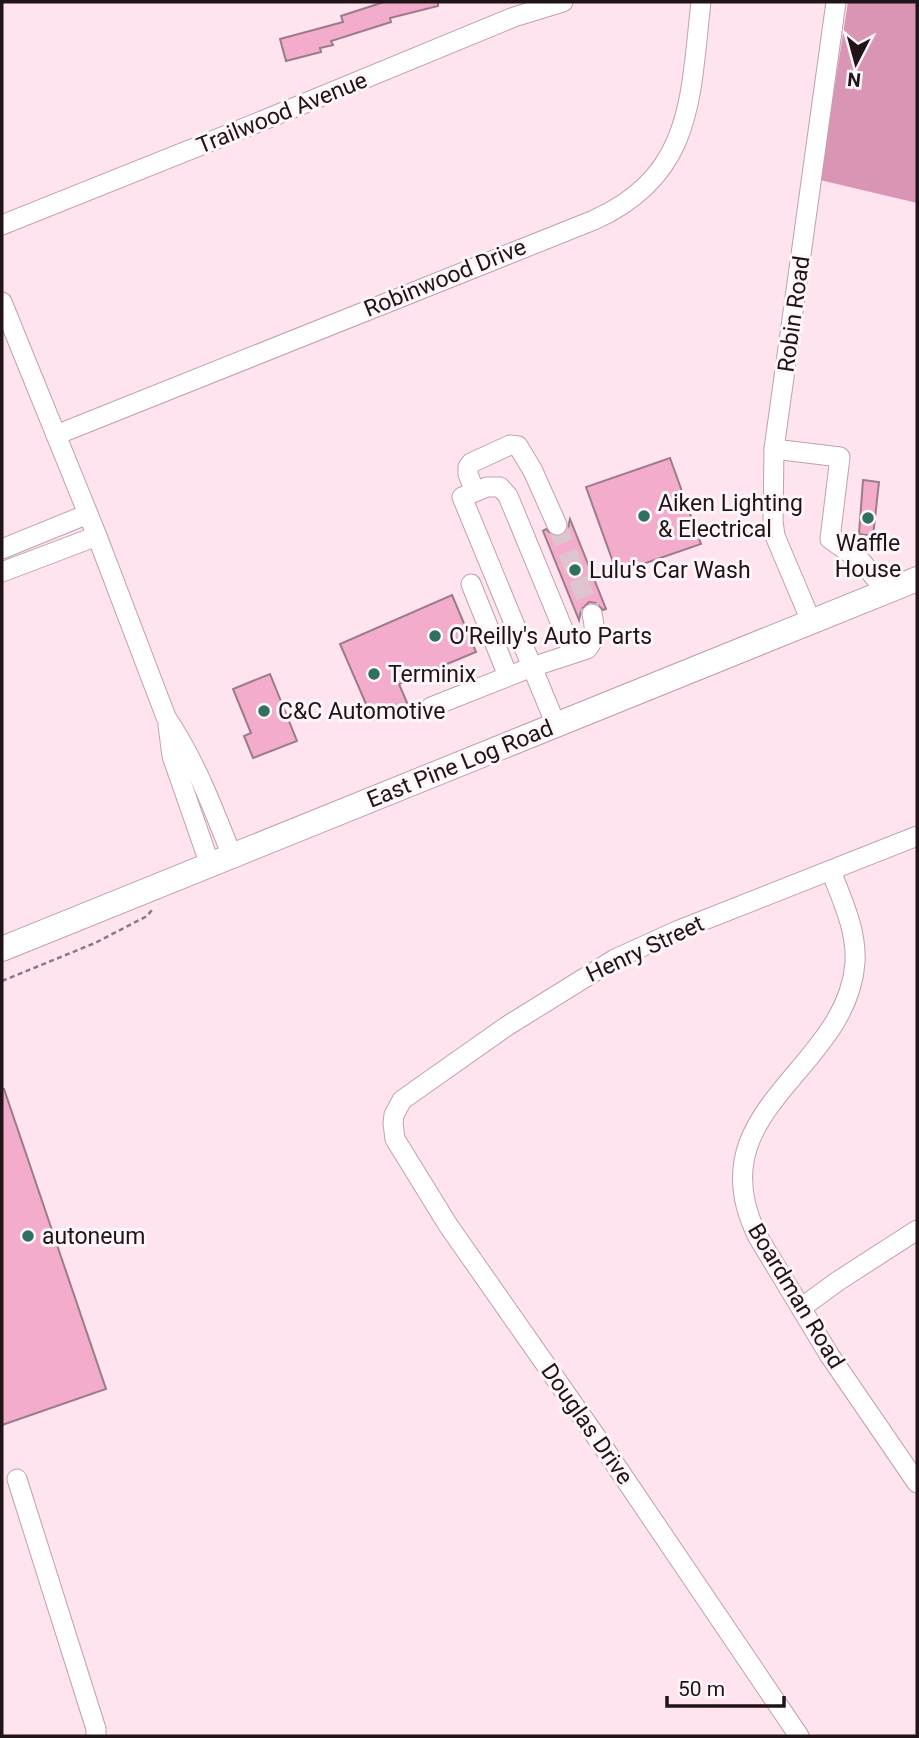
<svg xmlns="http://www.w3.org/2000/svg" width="919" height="1738" font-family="Roboto,sans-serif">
<rect width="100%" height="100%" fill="#ffe3ee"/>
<path fill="#d995b4" d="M 848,2 L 917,2 L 917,203 L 820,180 Z"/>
<g fill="#f3accc" stroke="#9b7c89" stroke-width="2">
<path d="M 384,2 L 438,2 L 438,6 L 390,18 L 391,22 L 331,41 L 333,45 L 320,48 L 321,52 L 286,61 L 280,39 L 343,22 L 341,16 Z"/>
<path d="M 670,458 L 701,544 L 617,573 L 586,487 Z"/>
<path d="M 863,480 L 879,482 L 873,536 L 859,534 Z"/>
<path d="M 570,519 L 606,609 L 603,610 L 596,603 L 589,602 L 581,610 L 579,620 L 543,531 L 546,529 L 555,537 L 561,536 L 567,532 Z"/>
<path d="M 452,595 L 476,652 L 399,684 L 408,705 L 373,720 L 340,644 Z"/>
<path d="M 270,674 L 297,741 L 253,758 L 244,736 L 251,733 L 233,689 Z"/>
<path d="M 2,1089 L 4,1089 L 106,1389 L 2,1425 Z"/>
</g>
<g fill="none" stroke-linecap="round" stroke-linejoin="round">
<path stroke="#dec4ce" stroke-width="19" stroke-dasharray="19 10" stroke-linecap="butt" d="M 557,525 L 592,614"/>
<g stroke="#c1a0ae" stroke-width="21">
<g id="minor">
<path d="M 2,225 L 264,120 L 514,17 L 563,2"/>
<path d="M 2,302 L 97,536 L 166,717 C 195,760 213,808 232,856"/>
<path d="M 56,435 L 594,220 C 694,175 690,97 701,2"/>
<path d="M 774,449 L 840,457 L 830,539 L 861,561 L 886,591"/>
<path d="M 475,492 L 468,474 L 468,467 L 471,463 L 510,445 L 518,446 L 533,471 L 557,525"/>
<path d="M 2,549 L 88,514"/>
<path d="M 2,572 L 97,536"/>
<path d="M 471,584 L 508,676"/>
<path d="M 811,621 L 775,536 L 773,521 L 774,449 L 836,2"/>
<path d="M 431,707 L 532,667 L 587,649 C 597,638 595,628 592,614"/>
<path d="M 168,725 L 172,756 L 210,865"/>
<path d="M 556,725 L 462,497 L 487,487 L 500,487 L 508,496 L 573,653"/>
<path d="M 831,871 C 842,900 857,930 855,963 C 847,1071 694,1110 758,1237 L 830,1356 L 917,1483"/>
<path d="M 801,1308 L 838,1281 L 917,1230"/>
<path d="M 17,1479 L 96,1729 L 96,1736"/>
<path d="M 799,1736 L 604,1448 L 448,1225 L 395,1139 L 393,1123 L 394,1115 L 402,1100 L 507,1026 L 615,959 L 679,930 L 917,836"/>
</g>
</g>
<g stroke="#c1a0ae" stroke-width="26">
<path id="major" d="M 2,949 L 917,579"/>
</g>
<path stroke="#8c7980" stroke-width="2.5" stroke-dasharray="5 3.5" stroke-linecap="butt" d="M 2,981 L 95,943 L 147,916 L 152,910"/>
<use href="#minor" stroke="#fff" stroke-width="19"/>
<use href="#major" stroke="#fff" stroke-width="24"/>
</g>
<g fill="#30705f" stroke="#fef6f9" stroke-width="2.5">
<circle cx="644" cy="516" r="7"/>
<circle cx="868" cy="518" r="7"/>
<circle cx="575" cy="570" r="7"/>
<circle cx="435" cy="636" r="7"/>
<circle cx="374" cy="674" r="7"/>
<circle cx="264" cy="711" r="7"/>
<circle cx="28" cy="1236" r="7"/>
</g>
<g text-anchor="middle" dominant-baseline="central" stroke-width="6" stroke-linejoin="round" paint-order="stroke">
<g font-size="23" fill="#201419" stroke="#fef6f9">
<text transform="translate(282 113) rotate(-22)">Trailwood Avenue</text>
<text transform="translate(445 278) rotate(-22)">Robinwood Drive</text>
<text transform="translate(794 314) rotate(-82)">Robin Road</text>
<text transform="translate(460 764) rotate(-22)">East Pine Log Road</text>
<text transform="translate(645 949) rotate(-25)">Henry Street</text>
<text transform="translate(796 1296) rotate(59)">Boardman Road</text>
<text transform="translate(587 1424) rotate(55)">Douglas Drive</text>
</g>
<g font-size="23" fill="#201419" stroke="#fef6f9" text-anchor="start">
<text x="658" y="503">Aiken Lighting<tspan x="658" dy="26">&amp; Electrical</tspan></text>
<text x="868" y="543" text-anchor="middle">Waffle<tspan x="868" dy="26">House</tspan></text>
<text x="589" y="570">Lulu's Car Wash</text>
<text x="449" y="636">O'Reilly's Auto Parts</text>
<text x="388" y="674">Terminix</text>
<text x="278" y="711">C&amp;C Automotive</text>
<text x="42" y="1236">autoneum</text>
</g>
</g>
<rect width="919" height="1738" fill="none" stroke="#201419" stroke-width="7"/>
<g transform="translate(856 63) rotate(186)" stroke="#fef6f9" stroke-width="5" paint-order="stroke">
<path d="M0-5L12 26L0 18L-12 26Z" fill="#201419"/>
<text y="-10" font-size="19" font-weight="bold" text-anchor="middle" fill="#201419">N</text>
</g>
<path d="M667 1696v10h117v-10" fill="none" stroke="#201419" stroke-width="3.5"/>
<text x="678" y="1696" font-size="21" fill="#201419" stroke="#fef6f9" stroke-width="5" paint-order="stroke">50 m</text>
</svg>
